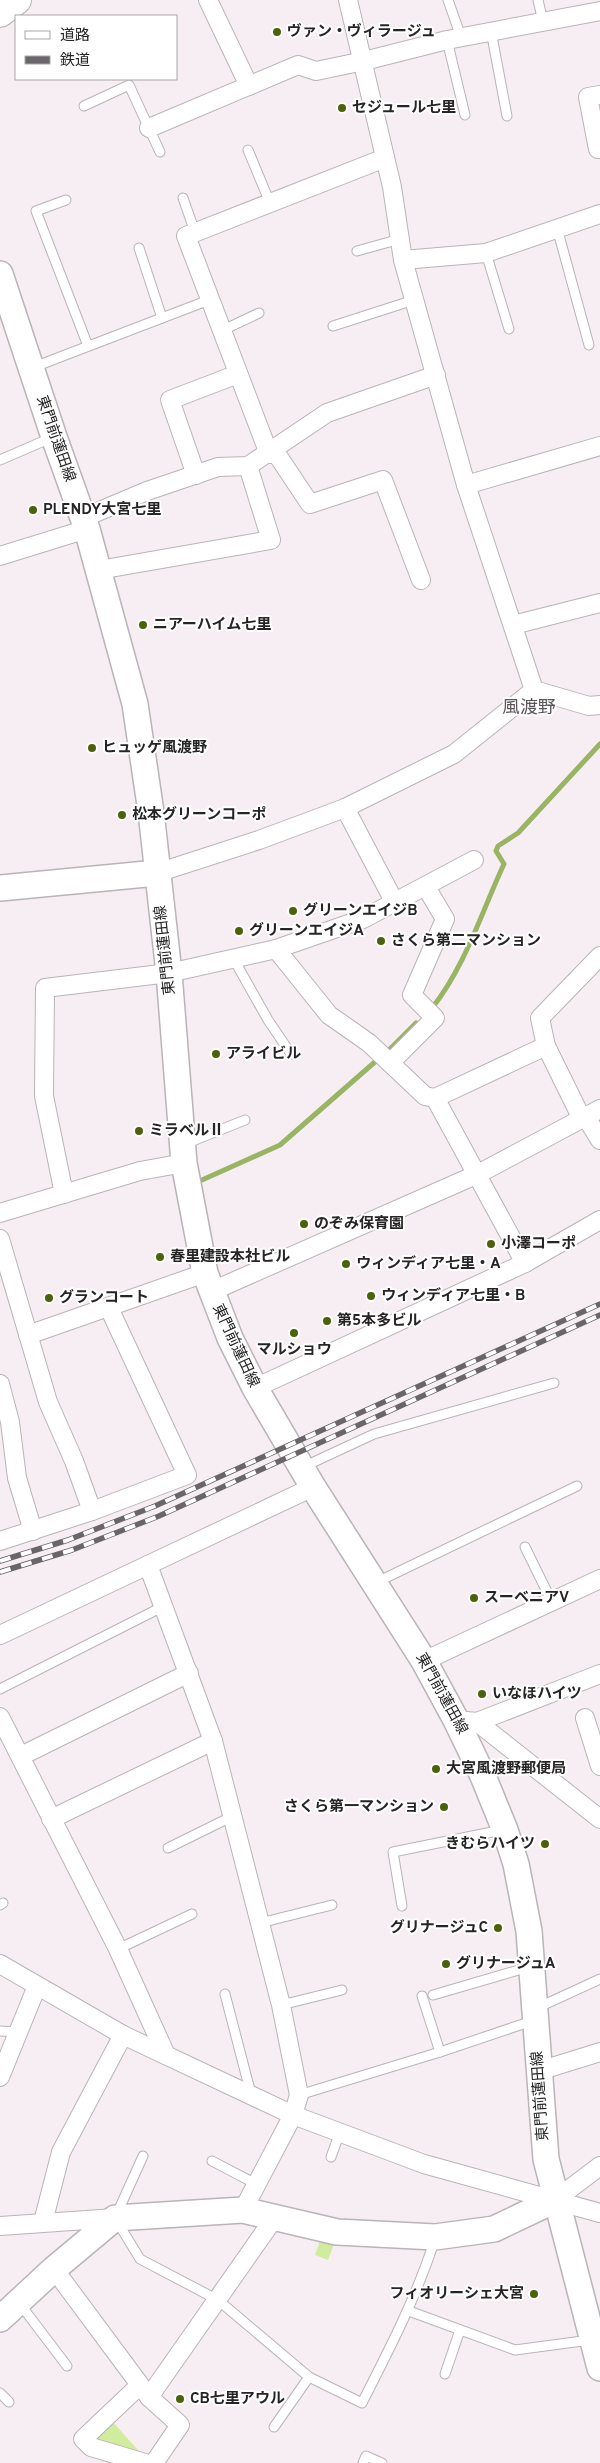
<svg xmlns="http://www.w3.org/2000/svg" width="600" height="2463" font-family="Overpass,'Noto Sans JP',sans-serif">
<rect width="100%" height="100%" fill="#f6eef3"/>
<g fill="#d1ec9c">
<path d="M 321,2238 L 336,2239 L 328,2260 L 315,2255 Z"/>
<path d="M 111,2420 L 144,2457 L 95,2443 L 93,2436 Z"/>
</g>
<g fill="none" stroke-linecap="round" stroke-linejoin="round">
<g stroke="#99b463" stroke-width="5">
<path d="M 432,1008 C 465,967 482,911 504,864 L 496,851 L 498,846 L 518,833 L 600,744"/>
<path d="M 390,1049 L 416,1023"/>
<path d="M 202,1180 L 280,1145 L 376,1061"/>
</g>
<g stroke="#bab3b7" stroke-width="11">
<g id="lane">
<path d="M 448,0 L 461,37"/>
<path d="M 538,0 L 543,22"/>
<path d="M 491,31 L 507,116"/>
<path d="M 447,40 L 465,115"/>
<path d="M 84,106 L 129,85 L 160,152"/>
<path d="M 248,150 L 270,203"/>
<path d="M 183,198 L 195,232"/>
<path d="M 66,200 L 36,211 L 88,346"/>
<path d="M 557,228 L 589,345"/>
<path d="M 139,248 L 162,318"/>
<path d="M 357,251 L 400,239"/>
<path d="M 486,253 L 509,329"/>
<path d="M 333,326 L 414,300"/>
<path d="M 221,331 L 259,313"/>
<path d="M 34,367 L 209,300"/>
<path d="M 0,460 L 53,437"/>
<path d="M 233,958 L 268,1020 L 291,1054"/>
<path d="M 185,1144 L 245,1120"/>
<path d="M 303,1467 L 374,1434 L 554,1383"/>
<path d="M 525,1547 L 552,1602"/>
<path d="M 377,1582 L 577,1486"/>
<path d="M 0,1689 L 164,1606"/>
<path d="M 168,1848 L 233,1816"/>
<path d="M 0,1905 L 3,1903"/>
<path d="M 402,1906 L 393,1852 L 502,1830"/>
<path d="M 260,1923 L 332,1905"/>
<path d="M 118,1949 L 192,1914"/>
<path d="M 225,1994 L 251,2094"/>
<path d="M 433,1995 L 529,1967"/>
<path d="M 281,2005 L 342,1990"/>
<path d="M 537,2008 L 600,1979"/>
<path d="M 0,2031 L 17,2032"/>
<path d="M 440,2052 L 535,2020"/>
<path d="M 299,2095 L 440,2052 L 422,1996"/>
<path d="M 143,2156 L 115,2218 L 140,2259 L 218,2300 L 309,2377 L 362,2403 C 390,2348 416,2298 435,2239"/>
<path d="M 331,2157 L 340,2132"/>
<path d="M 212,2161 L 256,2184"/>
<path d="M 20,2304 L 67,2366"/>
<path d="M 409,2311 L 515,2350 L 590,2340"/>
<path d="M 445,2374 L 460,2330"/>
<path d="M 0,2393 L 9,2402"/>
<path d="M 274,2427 L 309,2377"/>
<path d="M 363,2463 L 366,2456 L 382,2463"/>
</g>
</g>
<g stroke="#bab3b7" stroke-width="20">
<g id="street">
<path d="M 208,0 L 249,86"/>
<path d="M 348,0 L 392,187 L 403,260 L 466,485 L 534,690"/>
<path d="M 600,95 L 588,97 L 598,149 L 600,149"/>
<path d="M 149,128 L 298,65 L 316,71 L 364,61 L 447,40 L 600,11"/>
<path d="M 403,260 L 486,253 L 600,214"/>
<path d="M 274,450 L 310,504 L 383,480 L 421,580"/>
<path d="M 269,454 L 186,236 L 385,158"/>
<path d="M 196,475 L 170,400 L 238,374"/>
<path d="M 466,485 L 600,446"/>
<path d="M 83,518 L 147,491 L 218,467 L 248,466 L 327,413 L 436,375"/>
<path d="M 0,556 L 87,529"/>
<path d="M 99,570 L 271,540 L 248,466"/>
<path d="M 513,625 L 600,603"/>
<path d="M 534,690 L 589,706 L 600,705"/>
<path d="M 345,808 L 395,903"/>
<path d="M 157,873 L 259,840 L 345,808 L 454,754 L 534,690"/>
<path d="M 276,949 L 363,919 L 474,860"/>
<path d="M 390,1063 L 435,1018 L 412,995 L 445,919 L 426,887"/>
<path d="M 435,1098 L 525,1263"/>
<path d="M 586,1117 L 600,1140"/>
<path d="M 582,1119 L 546,1046 L 540,1018 L 600,956"/>
<path d="M 64,1194 L 44,1096 L 45,988 L 169,973 L 276,949 L 329,1015 L 369,1043 L 425,1096 L 435,1098 L 546,1046"/>
<path d="M 0,1213 L 140,1171 L 184,1163"/>
<path d="M 0,1239 L 48,1402 L 74,1461 L 92,1511"/>
<path d="M 210,1292 L 478,1174 L 600,1109"/>
<path d="M 28,1335 L 205,1273"/>
<path d="M 0,1384 L 10,1422 L 17,1478 L 33,1531"/>
<path d="M 255,1388 L 525,1263 L 600,1220"/>
<path d="M 0,1541 L 92,1511 L 187,1475 L 109,1308"/>
<path d="M 148,1565 L 313,1487"/>
<path d="M 0,1635 L 148,1565 L 213,1741 L 281,2005 L 299,2095 L 293,2115 L 243,2210"/>
<path d="M 424,1661 L 600,1579"/>
<path d="M 0,1717 L 118,1949 L 166,2055"/>
<path d="M 585,1718 L 600,1766"/>
<path d="M 456,1720 L 477,1722 L 600,1819"/>
<path d="M 477,1722 L 600,1674"/>
<path d="M 21,1756 L 189,1673"/>
<path d="M 51,1819 L 213,1741"/>
<path d="M 0,1964 L 123,2035 L 293,2115 L 424,2164 L 600,2213"/>
<path d="M 539,2071 L 600,2052"/>
<path d="M 0,2077 L 37,1986"/>
<path d="M 555,2200 L 600,2166"/>
<path d="M 43,2222 L 61,2152 L 123,2035"/>
<path d="M 0,2226 L 115,2218"/>
<path d="M 54,2269 L 149,2397 L 180,2425 L 154,2463"/>
<path d="M 140,2385 L 83,2439 L 91,2447 L 145,2463"/>
<path d="M 149,2397 L 275,2217"/>
</g>
</g>
<g stroke="#bab3b7" stroke-width="28">
<g id="secondary">
<path d="M 0,274 L 54,437 L 87,529 L 135,704 L 151,812 L 169,973 L 184,1163 L 205,1273 L 230,1338 L 255,1388 L 313,1487 L 424,1661 L 456,1720 L 483,1776 L 505,1830 L 516,1864 L 529,1931 L 546,2159 L 600,2368"/>
<path d="M 0,888 L 157,873"/>
<path d="M 0,2319 L 54,2269 L 115,2218 L 243,2210 L 337,2232 L 435,2237 L 494,2229 L 555,2200"/>
</g>
</g>
<g stroke="#bab3b7" stroke-width="30">
<path id="primary" d="M 0,13 L 17,0"/>
</g>
<use href="#lane" stroke="#fff" stroke-width="9"/>
<use href="#street" stroke="#fff" stroke-width="18"/>
<use href="#secondary" stroke="#fff" stroke-width="25"/>
<use href="#primary" stroke="#fff" stroke-width="28"/>
<g stroke="#696568" stroke-width="5.5">
<g id="rail">
<path d="M 0,1561 L 68,1540 L 155,1506 L 600,1304"/>
<path d="M 0,1572 L 72,1550 L 159,1516 L 600,1315"/>
</g>
</g>
<use href="#rail" stroke="#fff" stroke-width="4" stroke-dasharray="11" stroke-linecap="butt"/>
</g>
<g fill="#4b610c" stroke="#fff" stroke-width="2">
<circle cx="277" cy="32" r="5"/>
<circle cx="342" cy="108" r="5"/>
<circle cx="33" cy="510" r="5"/>
<circle cx="143" cy="625" r="5"/>
<circle cx="92" cy="748" r="5"/>
<circle cx="122" cy="815" r="5"/>
<circle cx="293" cy="911" r="5"/>
<circle cx="239" cy="931" r="5"/>
<circle cx="381" cy="941" r="5"/>
<circle cx="216" cy="1054" r="5"/>
<circle cx="139" cy="1131" r="5"/>
<circle cx="304" cy="1224" r="5"/>
<circle cx="491" cy="1244" r="5"/>
<circle cx="160" cy="1257" r="5"/>
<circle cx="346" cy="1264" r="5"/>
<circle cx="371" cy="1296" r="5"/>
<circle cx="49" cy="1298" r="5"/>
<circle cx="327" cy="1321" r="5"/>
<circle cx="294" cy="1333" r="5"/>
<circle cx="474" cy="1598" r="5"/>
<circle cx="482" cy="1694" r="5"/>
<circle cx="436" cy="1769" r="5"/>
<circle cx="444" cy="1807" r="5"/>
<circle cx="545" cy="1844" r="5"/>
<circle cx="498" cy="1928" r="5"/>
<circle cx="446" cy="1964" r="5"/>
<circle cx="534" cy="2294" r="5"/>
<circle cx="180" cy="2399" r="5"/>
</g>
<g text-anchor="middle" dominant-baseline="central" stroke-width="4" stroke-linejoin="round" paint-order="stroke">
<g font-size="15" font-weight="bold" fill="#262425" stroke="#fff" text-anchor="start">
<text x="287" y="32">ヴァン・ヴィラージュ</text>
<text x="352" y="108">セジュール七里</text>
<text x="43" y="510">PLENDY大宮七里</text>
<text x="153" y="625">ニアーハイム七里</text>
<text x="102" y="748">ヒュッゲ風渡野</text>
<text x="132" y="815">松本グリーンコーポ</text>
<text x="303" y="911">グリーンエイジB</text>
<text x="249" y="931">グリーンエイジA</text>
<text x="391" y="941">さくら第二マンション</text>
<text x="226" y="1054">アライビル</text>
<text x="149" y="1131">ミラベルⅡ</text>
<text x="314" y="1224">のぞみ保育園</text>
<text x="501" y="1244">小澤コーポ</text>
<text x="170" y="1257">春里建設本社ビル</text>
<text x="356" y="1264">ウィンディア七里・A</text>
<text x="381" y="1296">ウィンディア七里・B</text>
<text x="59" y="1298">グランコート</text>
<text x="337" y="1321">第5本多ビル</text>
<text x="294" y="1350" text-anchor="middle">マルショウ</text>
<text x="484" y="1598">スーベニアV</text>
<text x="492" y="1694">いなほハイツ</text>
<text x="446" y="1769">大宮風渡野郵便局</text>
<text x="434" y="1807" text-anchor="end">さくら第一マンション</text>
<text x="535" y="1844" text-anchor="end">きむらハイツ</text>
<text x="488" y="1928" text-anchor="end">グリナージュC</text>
<text x="456" y="1964">グリナージュA</text>
<text x="524" y="2294" text-anchor="end">フィオリーシェ大宮</text>
<text x="190" y="2399">CB七里アウル</text>
</g>
<g font-size="15" fill="#262425" stroke="#fff">
<text transform="translate(55 439) rotate(71)">東門前蓮田線</text>
<text transform="translate(166 950) rotate(-96)">東門前蓮田線</text>
<text transform="translate(235 1346) rotate(65)">東門前蓮田線</text>
<text transform="translate(441 1694) rotate(61)">東門前蓮田線</text>
<text transform="translate(541 2096) rotate(-94)">東門前蓮田線</text>
</g>
<g font-size="18" fill="#5b5559" stroke="#fff">
<text x="529" y="708">風渡野</text>
</g>
</g>
<rect x="15" y="15" width="162" height="65" fill="#ffffff" stroke="#a8a7a8"/>
<rect x="25" y="31" width="25" height="8" fill="#ffffff" stroke="#a8a7a8"/>
<text x="60" y="40" font-size="15" fill="#262425">道路</text>
<rect x="25" y="56" width="25" height="8" fill="#696568" stroke="#a8a7a8"/>
<text x="60" y="65" font-size="15" fill="#262425">鉄道</text>
</svg>
